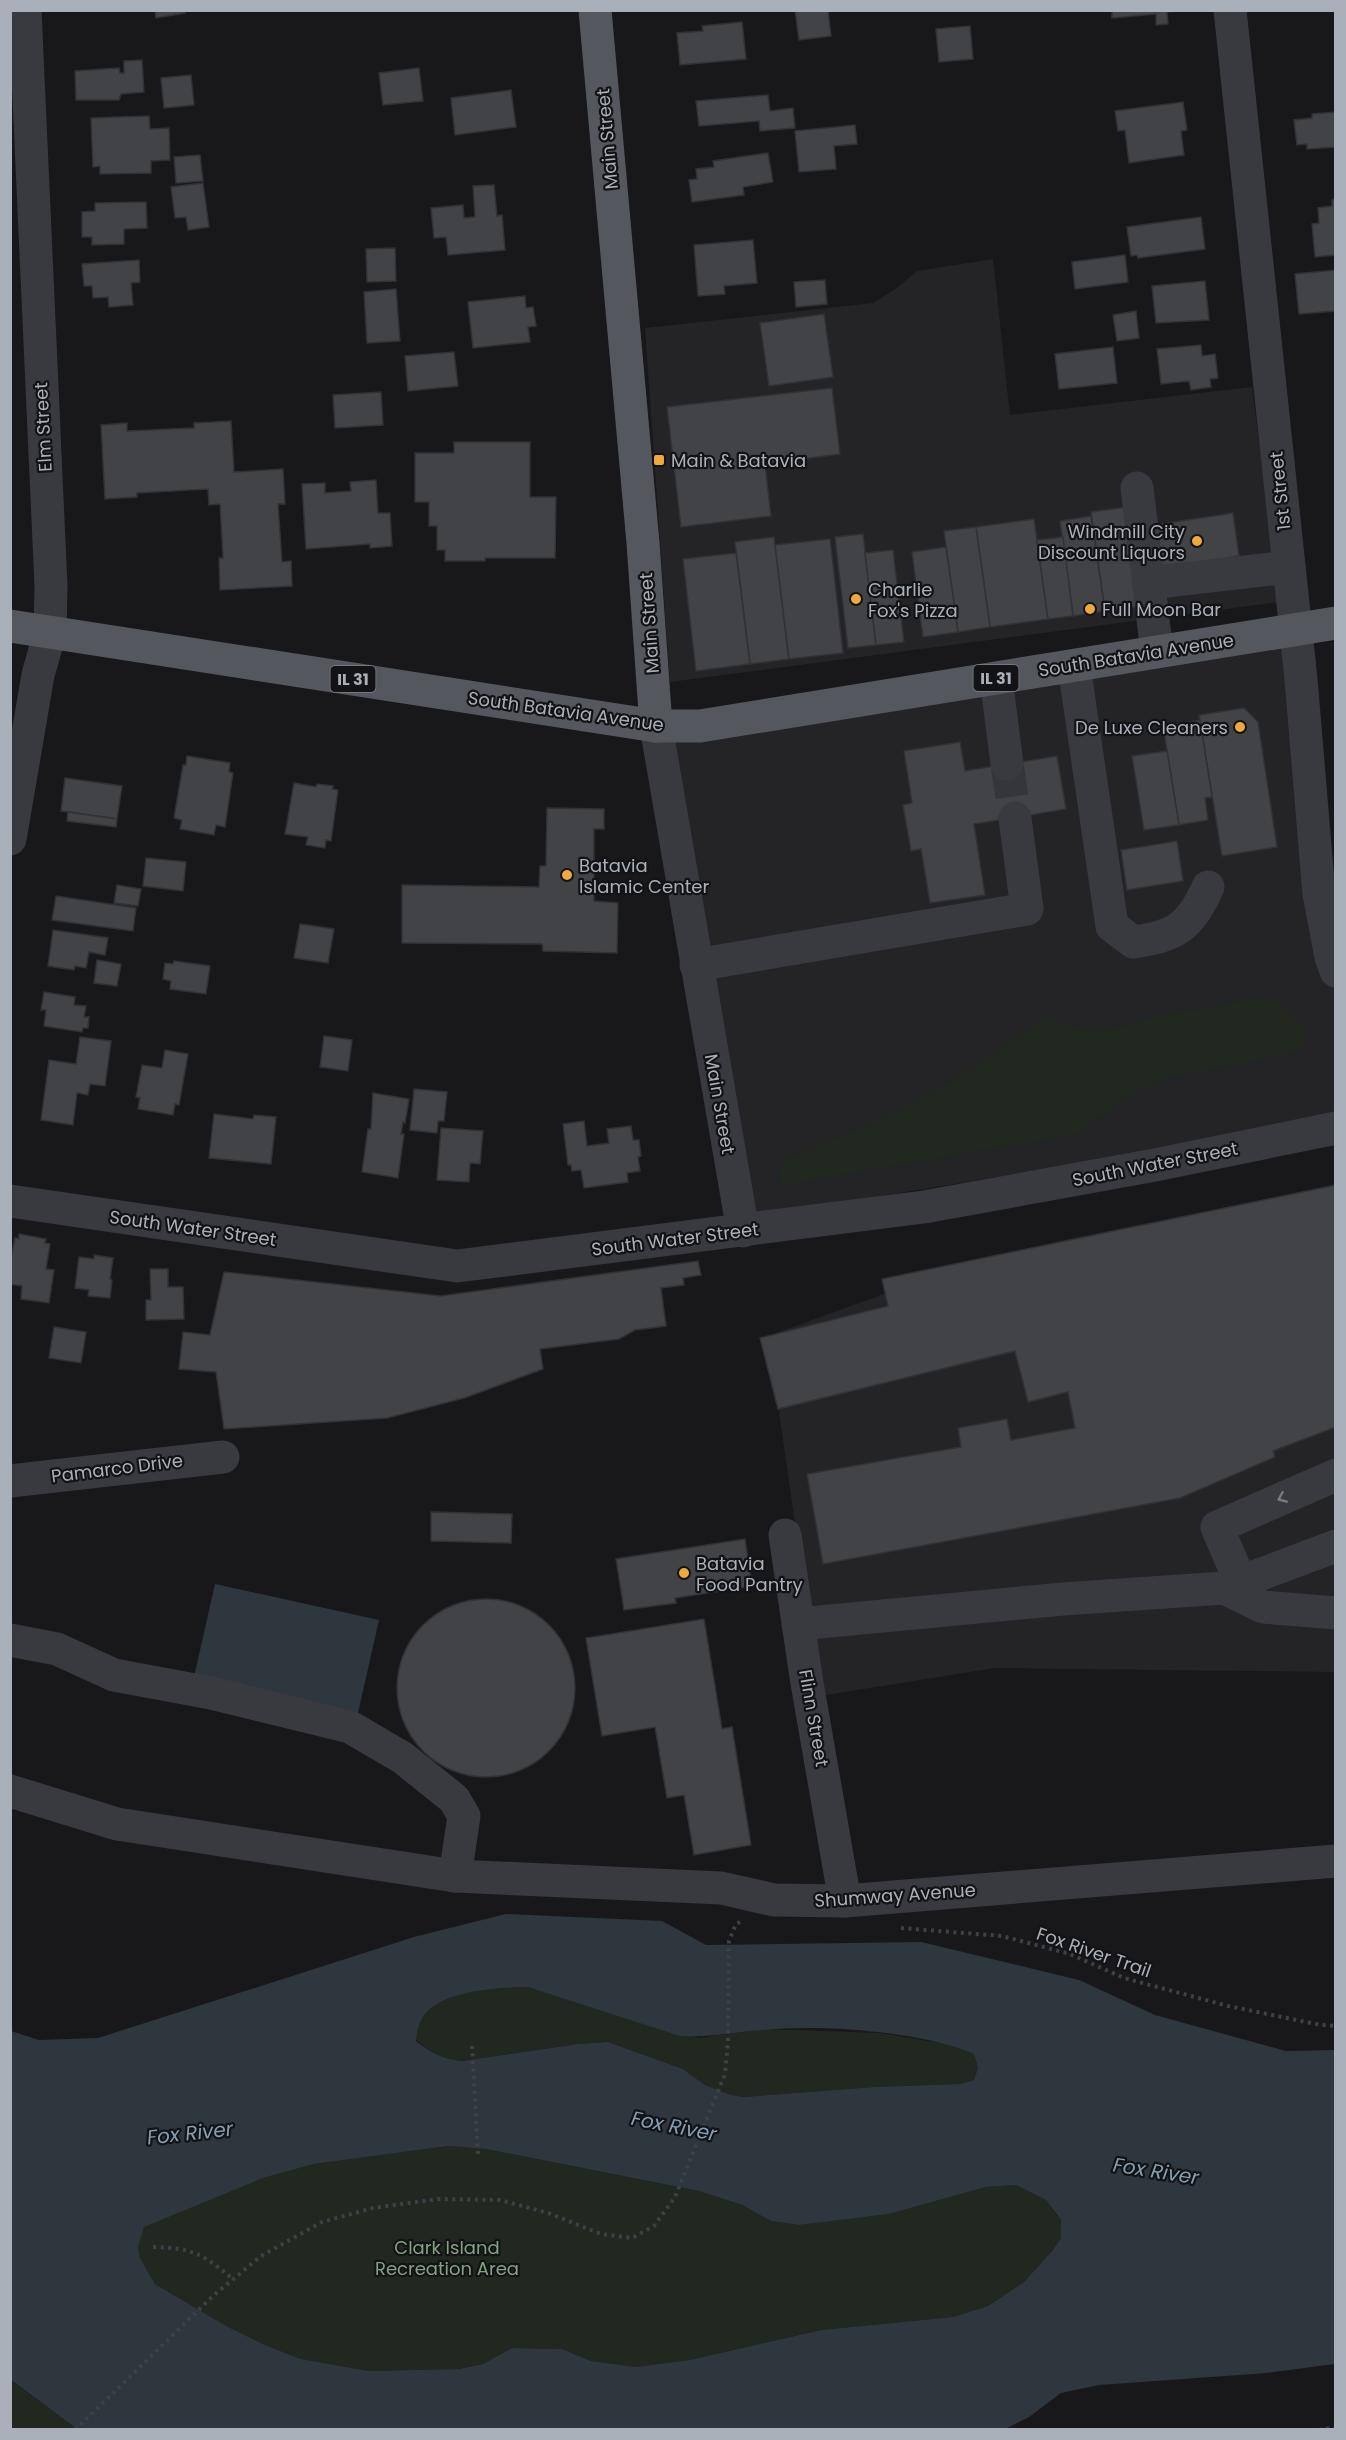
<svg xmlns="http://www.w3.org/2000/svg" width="1346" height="2440" font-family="Poppins,sans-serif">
<rect width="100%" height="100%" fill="#18181a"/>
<g fill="#242427">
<path d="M 993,259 L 1010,415 L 1252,387 L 1280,602 L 670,682 L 645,328 L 873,303 L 894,290 L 917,271 Z"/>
<path d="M 1286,643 L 1310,896 L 1335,992 L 1335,1123 L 749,1217 L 665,741 Z"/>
<path d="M 1335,1185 L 1335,1672 L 995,1668 L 820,1696 L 768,1336 L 892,1291 L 1055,1242 Z"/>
</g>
<g fill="#202820">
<path d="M 1263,997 C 1284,1002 1297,1012 1305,1033 L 1301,1046 L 1289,1054 L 1166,1078 L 1121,1101 L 1078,1134 L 781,1185 C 777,1175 778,1168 784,1160 C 820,1145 856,1131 890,1114 C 946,1088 997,1052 1047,1016 L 1059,1022 L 1085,1030 L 1106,1030 L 1126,1026 L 1144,1019 Z"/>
<path d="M 528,1987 L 699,2038 L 763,2029 L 880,2033 L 953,2045 L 974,2054 L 978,2068 L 974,2080 L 960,2084 L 874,2087 L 744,2097 L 731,2095 L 705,2085 L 683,2069 L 608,2042 L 578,2044 L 462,2061 C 443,2059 431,2053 416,2040 C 417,2032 419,2021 425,2014 C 445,1990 499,1988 528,1987 Z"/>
<path d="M 448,2146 L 486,2149 L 699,2191 L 742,2205 L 771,2221 L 798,2225 L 889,2214 L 986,2187 L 1016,2185 L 1046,2200 L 1061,2221 L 1061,2238 L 1052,2251 L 1024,2282 L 988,2306 L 953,2317 L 821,2330 L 690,2360 L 636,2367 L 591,2361 L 562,2349 L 512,2348 L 483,2364 L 458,2369 L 369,2371 L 301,2359 L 265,2345 L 228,2327 L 155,2284 L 140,2258 L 138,2248 L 143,2227 L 263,2178 L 314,2164 Z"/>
<path d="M 10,2380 L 77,2429 L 11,2429 Z"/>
</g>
<g fill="#2e373e" fill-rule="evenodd">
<path d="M 215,1584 L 379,1620 L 358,1713 L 194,1677 Z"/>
<path d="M 506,1914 L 662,1921 L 706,1945 L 921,1942 L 1079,1980 L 1155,2015 L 1286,2051 L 1335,2050 L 1335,2364 L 1267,2373 L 1099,2385 L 1061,2393 L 1029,2417 L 1003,2430 L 77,2429 L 11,2380 L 11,2031 L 39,2040 L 98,2038 L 414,1937 ZM 528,1987 L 680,2036 C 708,2038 734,2032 762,2030 C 818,2024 922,2031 974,2054 L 978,2068 L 974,2080 L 960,2084 L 874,2087 L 744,2097 L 731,2095 L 705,2085 L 683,2069 L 608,2042 L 578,2044 L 462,2061 C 443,2059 431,2053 416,2041 C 417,2032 419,2021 425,2014 C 445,1990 499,1988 528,1987 ZM 448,2146 L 486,2149 L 699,2191 L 742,2205 L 771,2221 L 799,2225 L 889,2214 L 986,2187 L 1016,2185 L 1046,2200 L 1061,2220 L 1061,2238 L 1052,2251 L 1024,2282 L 988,2306 L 953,2317 L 821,2330 L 690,2360 L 636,2367 L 591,2361 L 562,2349 L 512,2348 L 483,2364 L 459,2369 L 369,2371 L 301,2359 L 265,2345 L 228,2327 L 155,2284 L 140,2258 L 138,2248 L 144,2227 L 263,2178 L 314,2164 Z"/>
</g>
<g fill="#424347" stroke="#323236" stroke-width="1.5">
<path d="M 155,10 L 185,10 L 185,13 L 156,18 Z"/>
<path d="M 795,10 L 828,10 L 831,36 L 799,40 Z"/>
<path d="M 1112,10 L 1175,10 L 1175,11 L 1167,12 L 1168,24 L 1156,25 L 1156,14 L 1112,18 Z"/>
<path d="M 742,22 L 746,59 L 680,65 L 677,33 L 703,31 L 702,26 Z"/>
<path d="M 970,26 L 973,59 L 939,62 L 936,29 Z"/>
<path d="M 142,60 L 144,92 L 121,94 L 119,100 L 76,100 L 75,71 L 119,68 L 120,73 L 124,73 L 124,61 Z"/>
<path d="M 419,68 L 423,101 L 383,105 L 379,73 Z"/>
<path d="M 191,75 L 194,105 L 164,108 L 161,78 Z"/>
<path d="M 511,90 L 516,127 L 455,135 L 451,98 Z"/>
<path d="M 768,95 L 770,111 L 793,108 L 795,128 L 760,131 L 759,121 L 699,126 L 696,101 Z"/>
<path d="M 1183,102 L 1187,130 L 1181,131 L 1184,155 L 1129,163 L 1125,130 L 1118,131 L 1115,111 Z"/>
<path d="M 1336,112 L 1336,147 L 1307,149 L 1307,144 L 1297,145 L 1294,120 L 1312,118 L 1312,114 Z"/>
<path d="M 149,116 L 150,129 L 169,128 L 170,160 L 151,161 L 151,173 L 100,174 L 100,166 L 93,167 L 91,118 Z"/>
<path d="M 855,125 L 857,144 L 834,146 L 836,169 L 799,172 L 795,131 Z"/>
<path d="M 768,153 L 773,182 L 743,187 L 744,195 L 692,202 L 689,180 L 697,179 L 696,169 L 714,167 L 713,161 Z"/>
<path d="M 200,155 L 203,181 L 176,183 L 174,157 Z"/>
<path d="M 203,183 L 209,227 L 188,230 L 186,217 L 175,218 L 171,187 Z"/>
<path d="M 494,185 L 497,216 L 502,215 L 505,250 L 448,255 L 446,237 L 434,238 L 431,208 L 463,205 L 464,218 L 475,217 L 473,186 Z"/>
<path d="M 1336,199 L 1336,255 L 1315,257 L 1312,224 L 1319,223 L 1318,208 L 1332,206 L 1332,200 Z"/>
<path d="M 146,202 L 147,228 L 124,229 L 124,244 L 92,245 L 92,237 L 82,237 L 82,212 L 95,211 L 95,203 Z"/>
<path d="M 1201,217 L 1205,249 L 1138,258 L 1137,255 L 1131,256 L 1127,227 Z"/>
<path d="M 753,240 L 757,283 L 724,286 L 725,294 L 698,296 L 694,245 Z"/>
<path d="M 395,248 L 396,281 L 367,282 L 366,249 Z"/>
<path d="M 1125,255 L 1128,282 L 1075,289 L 1072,262 Z"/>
<path d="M 139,260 L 140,282 L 131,283 L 133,305 L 109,307 L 108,297 L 93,298 L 92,286 L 84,286 L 82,264 Z"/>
<path d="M 1336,270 L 1336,311 L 1299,314 L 1295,274 Z"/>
<path d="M 825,280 L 827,304 L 796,307 L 794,282 Z"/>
<path d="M 1205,281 L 1209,320 L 1156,323 L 1152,286 Z"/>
<path d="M 396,289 L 400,341 L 367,343 L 364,292 Z"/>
<path d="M 525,296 L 526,308 L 533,307 L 536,326 L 528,327 L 530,342 L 473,348 L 468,302 Z"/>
<path d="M 1136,311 L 1139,338 L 1117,341 L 1113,315 Z"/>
<path d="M 824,314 L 833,377 L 769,386 L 760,323 Z"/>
<path d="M 1201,345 L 1202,356 L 1215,354 L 1218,378 L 1210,379 L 1211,387 L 1191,390 L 1189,381 L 1161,384 L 1157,349 Z"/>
<path d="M 1113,347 L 1117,383 L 1059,389 L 1055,354 Z"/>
<path d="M 454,352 L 458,386 L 408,391 L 405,356 Z"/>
<path d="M 832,388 L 840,454 L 765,464 L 771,516 L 681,527 L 667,407 Z"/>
<path d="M 381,392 L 383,425 L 335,428 L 333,395 Z"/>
<path d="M 231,421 L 234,472 L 283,469 L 285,504 L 278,504 L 282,562 L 291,561 L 292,586 L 220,590 L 219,558 L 223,558 L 220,504 L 209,505 L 208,489 L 137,493 L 137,497 L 105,499 L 101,425 L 127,423 L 127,431 L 194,428 L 194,423 Z"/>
<path d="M 454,442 L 530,442 L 530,497 L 556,497 L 555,558 L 485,558 L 485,561 L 445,561 L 445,550 L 437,550 L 437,526 L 429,526 L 429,502 L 415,502 L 415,453 L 454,453 Z"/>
<path d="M 376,480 L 378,513 L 390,513 L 392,546 L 370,548 L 370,544 L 306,549 L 302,484 L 325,483 L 325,493 L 351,491 L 350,482 Z"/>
<path d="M 1127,507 L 1141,606 L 1105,611 L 1091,512 Z"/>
<path d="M 1233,513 L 1239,556 L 1161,568 L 1155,525 Z"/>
<path d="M 1091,516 L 1105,611 L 1073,616 L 1060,521 Z"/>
<path d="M 1034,519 L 1048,619 L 990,627 L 976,527 Z"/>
<path d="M 976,527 L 990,627 L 958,632 L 944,531 Z"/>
<path d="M 863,534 L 876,645 L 848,648 L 835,537 Z"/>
<path d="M 774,537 L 789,659 L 750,664 L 735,542 Z"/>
<path d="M 1063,537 L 1073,616 L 1048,619 L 1037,540 Z"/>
<path d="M 830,539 L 843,653 L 789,659 L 775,545 Z"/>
<path d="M 946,547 L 958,632 L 923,637 L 912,552 Z"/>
<path d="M 893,550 L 904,642 L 876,645 L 865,553 Z"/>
<path d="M 736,553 L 750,664 L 696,671 L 683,559 Z"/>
<path d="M 1244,708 L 1258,722 L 1277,847 L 1222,856 L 1199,715 Z"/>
<path d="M 1200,720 L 1212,797 L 1205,798 L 1208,820 L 1179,825 L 1163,726 Z"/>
<path d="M 960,742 L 965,771 L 1057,756 L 1066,809 L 974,824 L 985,895 L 930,903 L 921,849 L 911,851 L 903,805 L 912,803 L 904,751 Z"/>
<path d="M 1167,751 L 1179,825 L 1144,830 L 1132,756 Z"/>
<path d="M 187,756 L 230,763 L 229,772 L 233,773 L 225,827 L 216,825 L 214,835 L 180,829 L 182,820 L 174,818 L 183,765 L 186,765 Z"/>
<path d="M 65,778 L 122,786 L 117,819 L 61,811 Z"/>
<path d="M 294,783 L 316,787 L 317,784 L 333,786 L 332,789 L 338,790 L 331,841 L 326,840 L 325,848 L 306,845 L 308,837 L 285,834 Z"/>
<path d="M 547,808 L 604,809 L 604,829 L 594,829 L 594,901 L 618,903 L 617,953 L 543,951 L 542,944 L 402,943 L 402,885 L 539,887 L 540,866 L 546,866 Z"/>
<path d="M 68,812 L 117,819 L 116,827 L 67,821 Z"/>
<path d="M 1177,841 L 1183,881 L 1127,890 L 1121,850 Z"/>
<path d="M 146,858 L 186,862 L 183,891 L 143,886 Z"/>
<path d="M 117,885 L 141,889 L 138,906 L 114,903 Z"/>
<path d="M 56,896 L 136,908 L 133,931 L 52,920 Z"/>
<path d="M 300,924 L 334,929 L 328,963 L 294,958 Z"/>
<path d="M 53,930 L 108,938 L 105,955 L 89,952 L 86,968 L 75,966 L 74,970 L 48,966 Z"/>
<path d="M 97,960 L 121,964 L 117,986 L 94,983 Z"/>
<path d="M 174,961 L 210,966 L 206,994 L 170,989 L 171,981 L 163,979 L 165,963 L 173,964 Z"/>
<path d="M 44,992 L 75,997 L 74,1005 L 86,1006 L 84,1017 L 89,1017 L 88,1028 L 83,1028 L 82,1032 L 44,1026 L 46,1010 L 41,1010 Z"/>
<path d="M 324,1036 L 352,1040 L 348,1071 L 320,1067 Z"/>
<path d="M 80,1037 L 111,1041 L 105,1086 L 90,1084 L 88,1095 L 77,1093 L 73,1125 L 41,1120 L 49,1060 L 76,1064 Z"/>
<path d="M 165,1050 L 188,1054 L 179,1105 L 175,1104 L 173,1115 L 138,1109 L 140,1098 L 136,1097 L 142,1065 L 162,1068 Z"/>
<path d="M 414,1089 L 447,1092 L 444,1121 L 438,1121 L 437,1133 L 410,1130 Z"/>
<path d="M 373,1093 L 409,1099 L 405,1123 L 403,1122 L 401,1134 L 404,1134 L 398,1178 L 362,1172 L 368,1129 L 371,1129 Z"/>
<path d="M 214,1114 L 253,1119 L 254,1115 L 276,1117 L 271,1164 L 209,1158 Z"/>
<path d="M 584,1121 L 587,1146 L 609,1143 L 607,1129 L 631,1126 L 633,1140 L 639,1140 L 641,1156 L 638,1157 L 640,1171 L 627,1173 L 628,1182 L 584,1188 L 581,1170 L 572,1171 L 571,1165 L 568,1165 L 563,1124 Z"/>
<path d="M 441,1128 L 483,1131 L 480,1164 L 470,1163 L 469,1182 L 437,1180 Z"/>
<path d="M 1336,1185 L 1336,1427 L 1273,1451 L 1275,1457 L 1180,1498 L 823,1564 L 807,1474 L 961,1447 L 958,1428 L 1007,1419 L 1011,1440 L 1075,1428 L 1068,1392 L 1028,1402 L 1015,1351 L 778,1409 L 760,1338 L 888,1306 L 882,1279 Z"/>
<path d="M 19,1234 L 46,1239 L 45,1243 L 50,1244 L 46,1269 L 54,1270 L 49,1303 L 21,1299 L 22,1286 L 10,1284 L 10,1262 L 15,1238 L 19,1239 Z"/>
<path d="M 94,1255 L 113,1258 L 110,1279 L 112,1280 L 110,1298 L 88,1296 L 89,1290 L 75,1288 L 79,1257 L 94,1259 Z"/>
<path d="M 698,1261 L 701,1275 L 683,1278 L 684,1285 L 661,1288 L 666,1326 L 635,1330 L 619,1339 L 540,1349 L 543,1369 L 464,1398 L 387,1418 L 224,1429 L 216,1372 L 179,1369 L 183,1332 L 210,1335 L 224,1272 L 441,1296 Z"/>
<path d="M 150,1269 L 168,1269 L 168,1287 L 183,1287 L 184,1319 L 146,1320 L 146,1300 L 151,1300 Z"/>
<path d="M 54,1327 L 86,1332 L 81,1363 L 49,1358 Z"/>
<path d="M 431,1512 L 512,1514 L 511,1543 L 431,1541 Z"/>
<path d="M 745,1539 L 752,1586 L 675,1598 L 676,1603 L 624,1610 L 616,1559 Z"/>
<circle cx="486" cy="1688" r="89"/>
<path d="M 704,1619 L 722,1729 L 732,1727 L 751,1845 L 694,1855 L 684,1795 L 667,1798 L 655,1727 L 602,1736 L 586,1638 Z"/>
</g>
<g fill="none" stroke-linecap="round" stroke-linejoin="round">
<path stroke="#35363a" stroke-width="33" stroke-dasharray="33 16" stroke-linecap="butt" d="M 1007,764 L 1015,818"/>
<g stroke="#3f4146" stroke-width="4" stroke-dasharray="3 4.5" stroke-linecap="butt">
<path d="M 901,1928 L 1002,1936 L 1070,1954 L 1124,1978 L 1228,2006 L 1321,2025 L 1336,2026"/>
<path d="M 472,2046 L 478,2154"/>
<path d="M 153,2247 C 194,2248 202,2254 233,2279"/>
<path d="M 75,2430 L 213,2296 L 261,2256 L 322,2222 L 373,2208 L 438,2199 L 500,2200 L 548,2213 L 601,2234 L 632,2238 L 654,2226 L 675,2197 L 725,2074 L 728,2042 L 729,1941 L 736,1924 L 740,1922"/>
<path d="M 1319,2430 L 1336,2427"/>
</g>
<g stroke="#393a3f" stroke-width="33">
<path d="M 1230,10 L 1301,679 L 1319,894 L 1331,957 L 1336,971"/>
<path d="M 1137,488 L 1157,652"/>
<path d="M 1149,583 L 1289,567"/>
<path d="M 1074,666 L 1112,926 L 1133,942 C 1175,937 1191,926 1208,887"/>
<path d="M 996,678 L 1007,764"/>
<path d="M 656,726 L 743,1231"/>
<path d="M 10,839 L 38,675 L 50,632 L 51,586 L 25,10"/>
<path d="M 696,965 L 1027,909 L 1015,818"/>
<path d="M 10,1201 L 457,1266 L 924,1207 L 1155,1165 L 1336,1128"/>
<path d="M 10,1481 L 223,1457"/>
<path d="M 785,1535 L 807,1683 L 845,1901"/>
<path d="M 1240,1581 L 1217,1527 L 1336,1475"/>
<path d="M 1224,1588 L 1336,1546"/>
<path d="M 798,1624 L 1063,1599 L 1224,1588 L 1263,1607 L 1336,1613"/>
<path d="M 10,1640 L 57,1649 L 114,1675 L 211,1693 L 350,1727 L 403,1758 L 454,1799 L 464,1816 L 455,1876"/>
<path d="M 10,1791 L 117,1824 L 455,1876 L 721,1888 L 774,1900 L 845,1901 L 1336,1861"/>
</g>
<g stroke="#55575e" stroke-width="33">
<path d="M 595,10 L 643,543 L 656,726"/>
<path d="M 10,626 L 656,726 L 700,726 L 1336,623"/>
</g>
</g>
<defs><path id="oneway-chevron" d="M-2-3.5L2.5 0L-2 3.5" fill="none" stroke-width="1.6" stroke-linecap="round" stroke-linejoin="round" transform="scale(1.5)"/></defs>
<use stroke="#777b82" href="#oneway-chevron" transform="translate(1282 1498) rotate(157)"/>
<g fill="#eda93c" stroke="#131315" stroke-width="2">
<rect x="653" y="454" width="12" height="12" rx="3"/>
<circle cx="1197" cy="541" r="6"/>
<circle cx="856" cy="599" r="6"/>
<circle cx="1090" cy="609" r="6"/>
<circle cx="1240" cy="727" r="6"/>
<circle cx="567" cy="875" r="6"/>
<circle cx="684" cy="1573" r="6"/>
</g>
<g text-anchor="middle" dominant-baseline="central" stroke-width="4.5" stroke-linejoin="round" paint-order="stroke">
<g fill="#131315" stroke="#7d8188" stroke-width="1.5">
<rect x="973.5" y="665" width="45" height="26" rx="4.5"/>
<rect x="330.5" y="666" width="45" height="26" rx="4.5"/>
</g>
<g font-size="16" font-weight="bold" fill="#aab0b9">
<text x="996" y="678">IL 31</text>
<text x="353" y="679">IL 31</text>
</g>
<g font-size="18" fill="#aab0b9" stroke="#131315">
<text transform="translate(607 139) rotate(-95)">Main Street</text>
<text transform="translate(43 427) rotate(-93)">Elm Street</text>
<text transform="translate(1280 491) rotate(-96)">1st Street</text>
<text transform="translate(649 623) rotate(-94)">Main Street</text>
<text transform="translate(1136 655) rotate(-9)">South Batavia Avenue</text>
<text transform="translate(566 711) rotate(8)">South Batavia Avenue</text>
<text transform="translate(720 1104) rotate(80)">Main Street</text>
<text transform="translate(1155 1164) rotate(-11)">South Water Street</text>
<text transform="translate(193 1228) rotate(8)">South Water Street</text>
<text transform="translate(675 1239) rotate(-7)">South Water Street</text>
<text transform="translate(117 1468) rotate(-7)">Pamarco Drive</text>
<text transform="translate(814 1718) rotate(80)">Flinn Street</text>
<text transform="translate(895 1895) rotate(-4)">Shumway Avenue</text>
<text transform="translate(1094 1952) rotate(19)">Fox River Trail</text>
</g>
<g font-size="18" fill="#aab0b9" stroke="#131315" text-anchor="start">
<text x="671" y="460">Main &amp; Batavia</text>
<text x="1185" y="531" text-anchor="end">Windmill City<tspan x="1185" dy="21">Discount Liquors</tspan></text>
<text x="868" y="589">Charlie<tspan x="868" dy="21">Fox's Pizza</tspan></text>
<text x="1102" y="609">Full Moon Bar</text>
<text x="1228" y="727" text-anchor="end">De Luxe Cleaners</text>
<text x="579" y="865">Batavia<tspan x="579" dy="21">Islamic Center</tspan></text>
<text x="696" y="1563">Batavia<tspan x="696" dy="21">Food Pantry</tspan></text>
</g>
<g font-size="18" fill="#82a382" stroke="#131315">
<text x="447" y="2247">Clark Island<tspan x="447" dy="21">Recreation Area</tspan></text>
</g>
<g font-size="20" font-style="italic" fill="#839fb3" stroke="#131315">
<text transform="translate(674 2126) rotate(11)">Fox River</text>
<text transform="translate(190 2133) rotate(-6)">Fox River</text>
<text transform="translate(1156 2171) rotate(9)">Fox River</text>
</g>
</g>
<rect width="1346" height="2440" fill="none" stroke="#aab0b9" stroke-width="24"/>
</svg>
